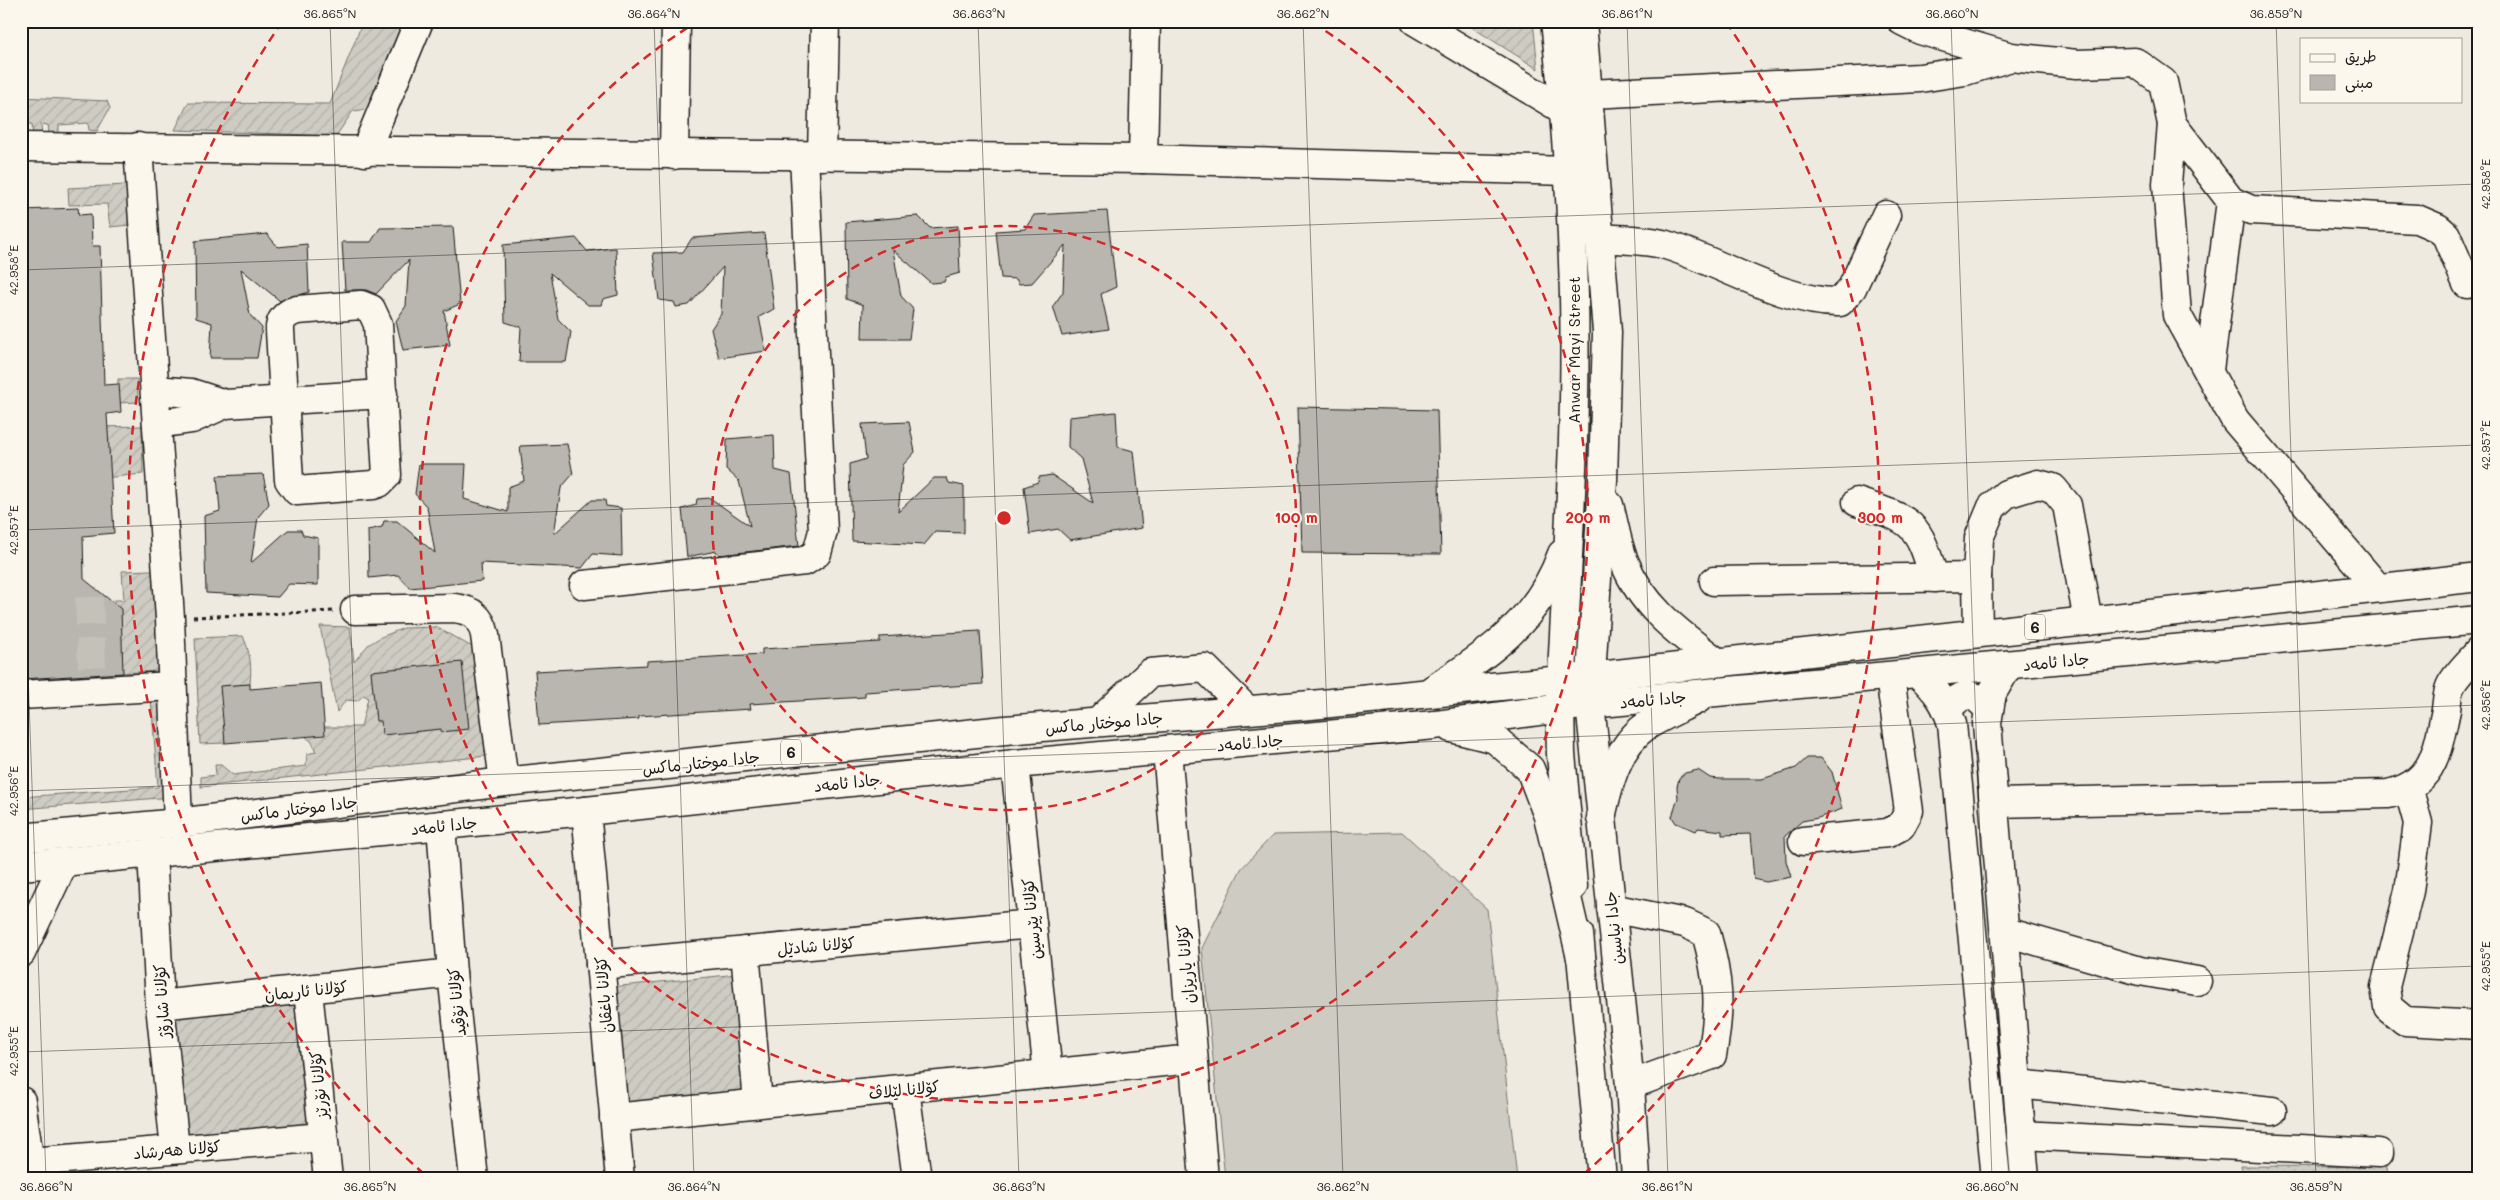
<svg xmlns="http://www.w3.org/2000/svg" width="2500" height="1200" font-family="Mali,'Playpen Sans Arabic',sans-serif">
<defs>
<pattern id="grass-dots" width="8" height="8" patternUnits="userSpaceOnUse" patternTransform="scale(1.25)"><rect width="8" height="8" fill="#ceccc2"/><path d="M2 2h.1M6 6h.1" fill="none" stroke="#b0afa6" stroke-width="1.8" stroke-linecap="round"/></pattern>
<pattern id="garden-furrows" width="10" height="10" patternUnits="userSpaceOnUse" patternTransform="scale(1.25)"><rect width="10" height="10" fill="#ceccc2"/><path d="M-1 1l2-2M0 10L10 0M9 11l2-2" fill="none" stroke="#b0afa6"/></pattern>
</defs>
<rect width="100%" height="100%" fill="#eeeadf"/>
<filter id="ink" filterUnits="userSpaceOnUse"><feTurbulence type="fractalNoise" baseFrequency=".02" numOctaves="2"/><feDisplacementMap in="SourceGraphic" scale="10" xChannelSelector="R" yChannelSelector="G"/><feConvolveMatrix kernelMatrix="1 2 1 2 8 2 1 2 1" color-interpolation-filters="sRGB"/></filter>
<g filter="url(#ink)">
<path fill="url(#grass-dots)" stroke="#75746f" d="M 2241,1166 L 2387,1167 L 2388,1179 L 2243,1179 Z"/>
<g fill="url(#garden-furrows)" stroke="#75746f">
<path d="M 363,21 L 404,21 L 369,109 L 353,111 L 336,136 L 175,130 L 188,103 L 330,104 Z"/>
<path d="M 1462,21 L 1533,21 L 1538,69 Z"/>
<path d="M 21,97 L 107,101 L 110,108 L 97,131 L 89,130 L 88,123 L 59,125 L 59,141 L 50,141 L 48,125 L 41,124 L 42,138 L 33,139 L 32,124 L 21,124 Z"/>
<path d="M 126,185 L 130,225 L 110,227 L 107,204 L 69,205 L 68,188 Z"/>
<path d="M 118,379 L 137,379 L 138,402 L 118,403 Z"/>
<path d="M 142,426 L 143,474 L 103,478 L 100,427 Z"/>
<path d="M 152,570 L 159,671 L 119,673 L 114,600 L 124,600 L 122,571 Z"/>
<path d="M 320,626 L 350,627 L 354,662 L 368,645 L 381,637 L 404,628 L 436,627 L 474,648 L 496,755 L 201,787 L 201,777 L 216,775 L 215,765 L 221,765 L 233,775 L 306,766 L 307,754 L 316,752 L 312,742 L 305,736 L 324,727 L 361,727 L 368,698 L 364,695 L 357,701 L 346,700 L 337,712 Z"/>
<path d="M 243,636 C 250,652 252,666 250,684 L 223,686 L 225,743 L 200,744 L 195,638 Z"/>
<path d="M 164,697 L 172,797 L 21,809 L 21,797 L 158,787 L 151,698 Z"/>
<path d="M 738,974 L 751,1093 L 623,1106 L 611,987 Z"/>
<path d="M 308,991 L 323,1137 L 175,1149 L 160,1005 Z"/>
</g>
<path fill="#ceccc2" stroke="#75746f" d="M 1402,832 L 1487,909 L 1517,1179 L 1225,1179 L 1202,948 L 1241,869 L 1273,835 Z"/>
<g fill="#b9b6af" stroke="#1c1c1c">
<path d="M 78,208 L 79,215 L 91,214 L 92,246 L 100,246 L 104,385 L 119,384 L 121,412 L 107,414 L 114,533 L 83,536 L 84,579 L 121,609 L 123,673 L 21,679 L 21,210 Z"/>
<path d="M 1107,211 L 1116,287 L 1101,294 L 1109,329 L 1062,336 L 1053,306 L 1063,292 L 1065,245 L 1032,283 L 1019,284 L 1016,279 L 1001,278 L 996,231 L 1025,229 L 1034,215 Z"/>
<path d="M 918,216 L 930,228 L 958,226 L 960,273 L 946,277 L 944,282 L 931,283 L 893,250 L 901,296 L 913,309 L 909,339 L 862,339 L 863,305 L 847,299 L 846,222 Z"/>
<path d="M 453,227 L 460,304 L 444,311 L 450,345 L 403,350 L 396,321 L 406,306 L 409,260 L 376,294 L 366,290 L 345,290 L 342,242 L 371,242 L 380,228 Z"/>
<path d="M 764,233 L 774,309 L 759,317 L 766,351 L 719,358 L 711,329 L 721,314 L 723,267 L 689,305 L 676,307 L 674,302 L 659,300 L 653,253 L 683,252 L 692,238 Z"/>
<path d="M 267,234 L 278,247 L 307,244 L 309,292 L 280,301 L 241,269 L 250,315 L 262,328 L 257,358 L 210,358 L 212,323 L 196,318 L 195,241 Z"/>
<path d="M 576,238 L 587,251 L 616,248 L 618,295 L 603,299 L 601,305 L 588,305 L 550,273 L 558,319 L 571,332 L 566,362 L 519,362 L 521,327 L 505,322 L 503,245 Z"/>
<path d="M 1298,407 L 1437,410 L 1441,554 L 1302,553 Z"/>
<path d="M 1116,412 L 1118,447 L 1134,451 L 1142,528 L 1070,540 L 1058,529 L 1030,534 L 1024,487 L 1038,482 L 1039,477 L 1052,475 L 1093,503 L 1081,459 L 1068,447 L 1069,417 Z"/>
<path d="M 909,422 L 915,452 L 903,465 L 898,512 L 934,478 L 947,478 L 949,483 L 964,486 L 964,533 L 935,532 L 924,545 L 852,541 L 850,464 L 866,459 L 862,424 Z"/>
<path d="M 774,435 L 775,470 L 791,474 L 799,546 L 719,555 L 716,551 L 687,557 L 682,509 L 696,505 L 697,499 L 710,498 L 750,526 L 739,481 L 726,469 L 727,439 Z"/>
<path d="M 567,444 L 573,474 L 561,488 L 554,534 L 592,500 L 605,500 L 606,506 L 621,508 L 622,556 L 593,554 L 582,568 L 481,563 L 482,581 L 410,588 L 398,575 L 369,578 L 368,530 L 382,527 L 384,521 L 397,521 L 435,553 L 427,507 L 415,494 L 419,464 L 466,464 L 464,499 L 508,512 L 508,487 L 524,481 L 520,446 Z"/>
<path d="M 263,474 L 269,504 L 258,517 L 251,563 L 288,530 L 301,530 L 303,535 L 318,538 L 318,585 L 289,584 L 278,597 L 206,593 L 204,516 L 220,511 L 217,476 Z"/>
<path d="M 980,631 L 983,684 L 865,692 L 865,697 L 750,704 L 751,709 L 639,716 L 639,719 L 539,725 L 535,671 L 647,665 L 647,661 L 762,654 L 762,649 L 880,642 L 880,637 Z"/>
<path d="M 462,662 L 469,729 L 441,732 L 441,729 L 382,735 L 381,721 L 376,721 L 371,671 Z"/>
<path d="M 321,683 L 325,735 L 225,743 L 220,686 L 250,684 L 250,689 Z"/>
<path d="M 1807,758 L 1821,758 L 1832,772 L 1842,809 L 1818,818 L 1802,821 L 1785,836 L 1786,861 L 1791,877 L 1766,882 L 1754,879 L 1750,834 L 1722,835 L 1722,831 L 1698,828 L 1696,831 L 1676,823 L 1672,817 L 1678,798 L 1677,787 L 1679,778 L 1685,773 L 1698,770 L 1710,778 L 1720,779 L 1762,779 L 1796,768 Z"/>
</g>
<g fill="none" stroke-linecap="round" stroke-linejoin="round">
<path stroke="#c4c1b8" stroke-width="28" stroke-dasharray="28 14" stroke-linecap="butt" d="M 89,597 L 93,691"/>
<g stroke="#1c1c1c" stroke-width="31">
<g id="minor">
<path d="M 1415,21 L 1562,109"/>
<path d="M 1902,21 L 1920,30 L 2011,57 L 2077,64 L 2135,62 L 2163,82 L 2172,124 L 2167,184 L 2177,315 L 2235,420 L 2378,588"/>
<path d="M 1589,94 L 1920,78 L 1965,71 L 2011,57"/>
<path d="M 2172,124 L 2231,201 L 2251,210 L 2417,219 L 2438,228 L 2446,235 L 2467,284"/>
<path d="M 21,147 L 1143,159 L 1567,171"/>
<path d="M 138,147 L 170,618 L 178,823"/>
<path d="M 365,152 L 419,21"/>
<path d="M 674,155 L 676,21"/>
<path d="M 822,156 L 825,21"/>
<path d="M 1143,159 L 1146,21"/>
<path d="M 1601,238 C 1621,240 1646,239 1666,245 C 1718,261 1787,304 1840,302 L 1852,288 L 1886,215"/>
<path d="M 361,305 L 371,309 L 378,324 L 387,475 L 379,483 L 373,485 L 297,491 L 289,480 L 280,331 C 279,320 286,313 297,310 Z"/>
<path d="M 2209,370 L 2231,201"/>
<path d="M 155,390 L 191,393 L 225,404 L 383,394"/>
<path d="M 157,424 L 192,419 L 225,404"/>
<path d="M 1857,502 C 1912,520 1918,521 1934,578"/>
<path d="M 1714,581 L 1977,577"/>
<path d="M 584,585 L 805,561 L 817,553 L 823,531 L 804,156"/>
<path d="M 355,610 L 454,608 C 472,610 481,617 485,635 L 504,782"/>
<path d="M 1978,633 L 1977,577 L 1979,538 L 1992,507 L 2006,494 L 2038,484 L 2053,488 L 2067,505 L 2088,621"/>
<path d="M 2008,666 L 1992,693 L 1987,723 L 2025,1179"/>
<path d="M 1920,675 C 1936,690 1946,703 1952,724 L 1996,1179"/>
<path d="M 21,695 L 172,686"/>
<path d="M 1590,704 L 1630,1085 L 1636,1179"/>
<path d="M 1560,708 L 1561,754 L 1573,886"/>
<path d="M 1948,709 C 1962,691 1974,691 1988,709"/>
<path d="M 1098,722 L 1150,673 L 1205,668 L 1247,710"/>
<path d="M 1167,750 L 1204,1179"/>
<path d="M 1015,764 L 1048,1074"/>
<path d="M 2408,787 L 2418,823 L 2409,891 L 2385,987 L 2388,1007 L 2405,1021 L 2479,1025"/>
<path d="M 1995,803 L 2388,794 C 2435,784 2437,750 2446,710 C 2447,703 2447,694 2450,687 C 2455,675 2470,662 2479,651"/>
<path d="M 586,811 L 620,1179"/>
<path d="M 441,825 L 452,973 L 474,1179"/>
<path d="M 1803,841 L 1888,833 L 1901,826 L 1909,811 L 1890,677"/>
<path d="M 152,852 L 160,1005 L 175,1149"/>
<path d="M 1611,908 L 1685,923 L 1706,933 C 1719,979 1721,1007 1712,1055 L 1630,1085"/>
<path d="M 2006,932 L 2140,971 L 2197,981"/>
<path d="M 1579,934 L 1602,1179"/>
<path d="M 745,951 L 758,1103"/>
<path d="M 21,953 L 64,862"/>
<path d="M 600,965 L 1032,924"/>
<path d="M 308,991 L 328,1179"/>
<path d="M 160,1005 L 452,973"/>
<path d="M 2017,1084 L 2272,1111"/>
<path d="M 905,1089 L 917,1179"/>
<path d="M 21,1101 L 32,1179"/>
<path d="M 614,1118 L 1193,1059"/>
<path d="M 2021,1135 L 2379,1153"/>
<path d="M 31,1162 L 323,1137"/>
</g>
</g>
<g stroke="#1c1c1c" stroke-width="31">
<g id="major">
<path d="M 1555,21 C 1565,112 1572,205 1574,296 C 1577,430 1567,563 1561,696"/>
<path d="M 1582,21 L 1607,332 L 1603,480 L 1590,693"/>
<path d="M 1609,505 C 1614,523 1617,544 1624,561 C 1642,607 1680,634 1717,662"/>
<path d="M 1432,690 C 1489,654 1538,620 1562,554"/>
<path d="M 1451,728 L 1495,739 L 1530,769 L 1548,816 L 1581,958"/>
<path d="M 1601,818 C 1608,786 1617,746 1646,726 C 1662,716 1681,708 1698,699"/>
<path d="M 21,838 L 178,823 L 504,782 L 1005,730 L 1311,705 L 1590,677 L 2479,577"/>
<path d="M 21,866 L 586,811 L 1015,764 L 1435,725 L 1590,704 L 2479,620"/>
</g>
</g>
<path stroke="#1c1c1c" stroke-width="3" stroke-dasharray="4 4" stroke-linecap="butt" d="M 193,617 L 334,611"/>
<use href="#minor" stroke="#fbf7ec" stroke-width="28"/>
<use href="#major" stroke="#fbf7ec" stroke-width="28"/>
</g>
</g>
<path fill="none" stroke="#1c1c1c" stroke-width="1" stroke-opacity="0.45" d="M 330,21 L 370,1179M 654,21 L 694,1179M 978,21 L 1019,1179M 1303,21 L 1343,1179M 1627,21 L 1668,1179M 1951,21 L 1992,1179M 2276,21 L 2316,1179M 21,270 L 2479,184M 21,475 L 46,1179M 21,530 L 2479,445M 21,791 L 2479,705M 21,1052 L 2479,966"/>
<g fill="none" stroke="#d62828" stroke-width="2.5" stroke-dasharray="9 6">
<circle cx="1004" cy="518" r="292"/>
<path d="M1313 23A584 584 0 1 1 695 23"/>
<path d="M424 1174A876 876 0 0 1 282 22M1726 22A876 876 0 0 1 1584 1174"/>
</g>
<g text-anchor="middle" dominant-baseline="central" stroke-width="4" stroke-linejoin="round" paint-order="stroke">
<g fill="#fbf7ec" stroke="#5f5e5a" stroke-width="1">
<rect x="2025" y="614.5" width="20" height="25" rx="4"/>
<rect x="781" y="739.5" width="20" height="25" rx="4"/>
</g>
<g font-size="15" font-weight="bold" fill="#1c1c1c">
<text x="2035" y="627">6</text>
<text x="791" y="752">6</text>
</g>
<g font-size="16" fill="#1c1c1c" stroke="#fbf7ec">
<text transform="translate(1573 350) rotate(-90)">Anwar Mayi Street</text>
<text transform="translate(2056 661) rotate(-6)">جادا ئامەد</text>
<text transform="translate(1653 699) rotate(-5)">جادا ئامەد</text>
<text transform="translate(1104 722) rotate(-5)">جادا موختار ماكس</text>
<text transform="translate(1250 742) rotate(-5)">جادا ئامەد</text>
<text transform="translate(701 762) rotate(-6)">جادا موختار ماكس</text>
<text transform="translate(847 782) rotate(-6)">جادا ئامەد</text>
<text transform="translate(299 808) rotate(-7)">جادا موختار ماكس</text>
<text transform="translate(444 825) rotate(-6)">جادا ئامەد</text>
<text transform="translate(1031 919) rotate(-96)">کۆلانا پێرسین</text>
<text transform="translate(1613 928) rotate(-96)">جادا نیاسین</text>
<text transform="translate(816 945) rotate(-5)">کۆلانا شادێل</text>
<text transform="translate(1185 964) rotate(-95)">کۆلانا یاریزان</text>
<text transform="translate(306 990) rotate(-6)">کۆلانا ئاریمان</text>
<text transform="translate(603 995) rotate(-95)">کۆلانا باغڤان</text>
<text transform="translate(161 1001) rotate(-94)">کۆلانا شارۆژ</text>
<text transform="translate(456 1002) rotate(-96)">کۆلانا نۆڤید</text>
<text transform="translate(318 1085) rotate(-96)">کۆلانا نۆرێز</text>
<text transform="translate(904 1089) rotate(-6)">کۆلانا لێلاڤ</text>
<text transform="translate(177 1149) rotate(-5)">کۆلانا هەرشاد</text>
</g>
</g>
<circle cx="1004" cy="518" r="8" fill="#d62828" stroke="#fbf7ec" stroke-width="2.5"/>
<g font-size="15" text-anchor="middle" font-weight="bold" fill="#d62828" stroke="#fbf7ec" stroke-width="4" stroke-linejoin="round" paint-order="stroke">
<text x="1296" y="523">100 m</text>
<text x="1588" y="523">200 m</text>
<text x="1880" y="523">300 m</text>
</g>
<rect width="2500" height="1200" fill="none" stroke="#fbf7ec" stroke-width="55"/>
<rect x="2300" y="38" width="162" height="65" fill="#fbf7ec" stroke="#a29f99"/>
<rect x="2310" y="54" width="25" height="8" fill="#fbf7ec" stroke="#a29f99"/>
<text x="2345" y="62" font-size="15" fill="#1c1c1c">طريق</text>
<rect x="2310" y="75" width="25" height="15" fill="#b9b6af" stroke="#a29f99"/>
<text x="2345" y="88" font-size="15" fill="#1c1c1c">مبنى</text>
<rect x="28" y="28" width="2444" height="1144" fill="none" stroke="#1c1c1c" stroke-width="2"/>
<g font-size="12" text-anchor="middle" fill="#1c1c1c">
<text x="330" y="18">36.865°N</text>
<text x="654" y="18">36.864°N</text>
<text x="979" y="18">36.863°N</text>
<text x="1303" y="18">36.862°N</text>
<text x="1627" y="18">36.861°N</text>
<text x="1952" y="18">36.860°N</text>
<text x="2276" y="18">36.859°N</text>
<text transform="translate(2486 184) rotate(-90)" y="4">42.958°E</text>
<text transform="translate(14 270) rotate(-90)" y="4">42.958°E</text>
<text transform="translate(2486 445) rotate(-90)" y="4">42.957°E</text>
<text transform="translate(14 530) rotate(-90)" y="4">42.957°E</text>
<text transform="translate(2486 705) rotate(-90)" y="4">42.956°E</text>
<text transform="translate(14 791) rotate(-90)" y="4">42.956°E</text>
<text transform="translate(2486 966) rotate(-90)" y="4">42.955°E</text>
<text transform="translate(14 1051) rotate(-90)" y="4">42.955°E</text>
<text x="46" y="1191">36.866°N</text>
<text x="370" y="1191">36.865°N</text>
<text x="694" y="1191">36.864°N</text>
<text x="1019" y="1191">36.863°N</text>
<text x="1343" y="1191">36.862°N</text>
<text x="1667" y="1191">36.861°N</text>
<text x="1992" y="1191">36.860°N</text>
<text x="2316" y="1191">36.859°N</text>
</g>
</svg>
